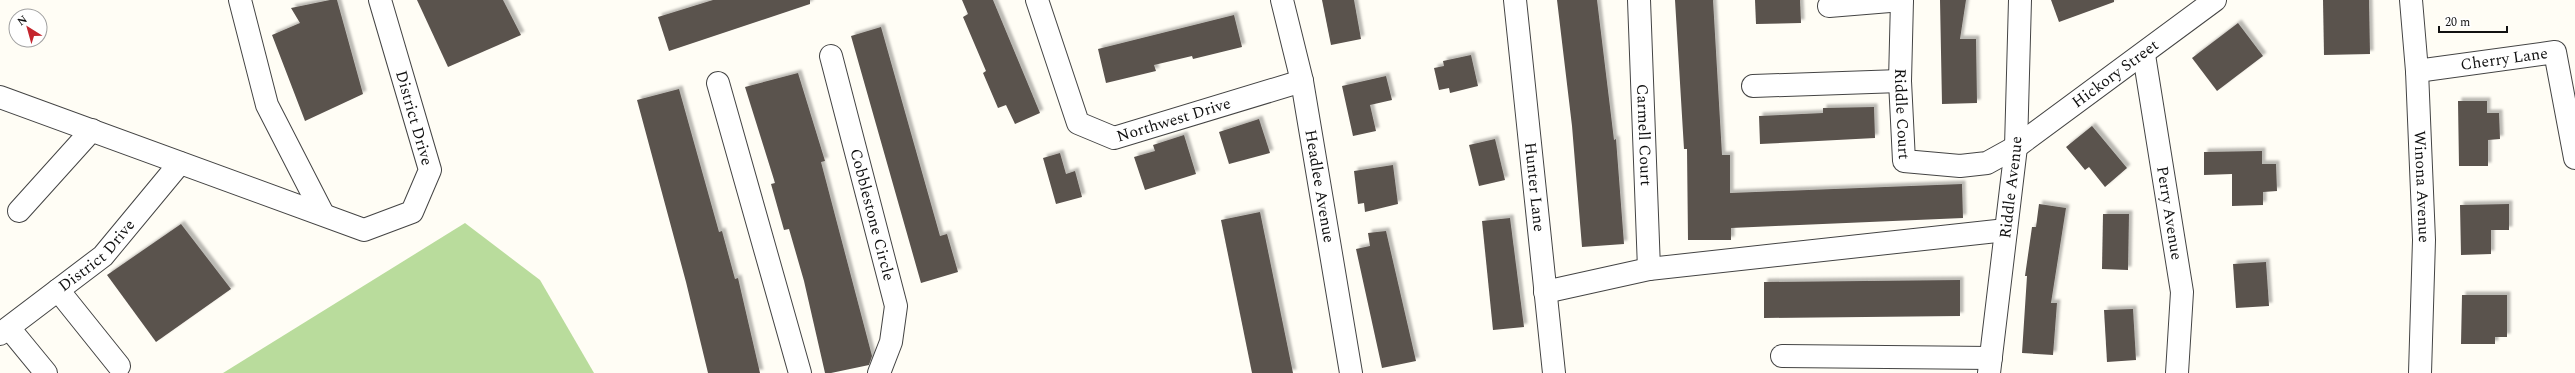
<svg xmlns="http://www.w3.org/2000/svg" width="2575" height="373" font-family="Spectral,serif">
<defs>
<filter id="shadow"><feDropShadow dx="3.5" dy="-3.5" stdDeviation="1" flood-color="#0004"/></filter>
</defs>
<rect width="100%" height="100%" fill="#fffdf5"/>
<path fill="#b9dc9c" d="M 465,223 L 540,280 L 594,373 L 223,373 Z"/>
<g fill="#5a524d" filter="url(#shadow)">
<path d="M 330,0 L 337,0 L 363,94 L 305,121 L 272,35 L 300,23 L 291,8 Z"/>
<path d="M 417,0 L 503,0 L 521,35 L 448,67 Z"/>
<path d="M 713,0 L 810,0 L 810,4 L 669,51 L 658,17 Z"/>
<path d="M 962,0 L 993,0 L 1040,113 L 1015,124 L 1006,105 L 998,108 L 983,73 L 986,71 L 963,17 L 968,14 Z"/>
<path d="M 1322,0 L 1354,0 L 1361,39 L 1331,45 Z"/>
<path d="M 1557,0 L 1597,0 L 1614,140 L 1616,139 L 1624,244 L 1582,247 L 1572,126 Z"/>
<path d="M 1675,0 L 1713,0 L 1722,155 L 1730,155 L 1730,193 L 1962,184 L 1963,218 L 1731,228 L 1731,240 L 1688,240 L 1687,149 L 1684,149 Z"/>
<path d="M 1755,0 L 1800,0 L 1801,23 L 1756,24 Z"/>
<path d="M 1940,0 L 1966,0 L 1960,39 L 1976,39 L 1977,103 L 1942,104 Z"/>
<path d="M 2051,0 L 2114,0 L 2114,2 L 2059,22 Z"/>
<path d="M 2323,0 L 2369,0 L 2370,54 L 2324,55 Z"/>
<path d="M 1234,15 L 1242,47 L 1193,59 L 1192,56 L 1154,65 L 1156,71 L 1106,83 L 1098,49 Z"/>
<path d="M 2238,23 L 2263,56 L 2217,91 L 2192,58 Z"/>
<path d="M 881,27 L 940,236 L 947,234 L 958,272 L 921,283 L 851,36 Z"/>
<path d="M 1471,55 L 1478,86 L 1450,93 L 1449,88 L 1439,90 L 1434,68 L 1444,66 L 1443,61 Z"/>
<path d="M 798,73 L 825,161 L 821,162 L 872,356 L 869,365 L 831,373 L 825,373 L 804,281 L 789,229 L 784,230 L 771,184 L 775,183 L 745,87 Z"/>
<path d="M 1386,76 L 1392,100 L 1370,105 L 1376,131 L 1353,136 L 1342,86 Z"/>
<path d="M 679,89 L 719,232 L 722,231 L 735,279 L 738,278 L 760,373 L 708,373 L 686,282 L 637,100 Z"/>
<path d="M 2458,101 L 2487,101 L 2487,113 L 2499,113 L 2500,139 L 2488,140 L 2488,166 L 2459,166 Z"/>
<path d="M 1874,107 L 1875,138 L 1760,144 L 1759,116 L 1823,113 L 1823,108 Z"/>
<path d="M 1259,119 L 1270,153 L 1229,164 L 1219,132 Z"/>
<path d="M 2092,126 L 2127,168 L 2105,187 L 2089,167 L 2085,170 L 2066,147 Z"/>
<path d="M 1184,135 L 1196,174 L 1145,190 L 1134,157 L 1155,151 L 1153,145 Z"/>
<path d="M 1495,139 L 1505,180 L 1479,186 L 1469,145 Z"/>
<path d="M 2262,151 L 2262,164 L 2276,164 L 2277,191 L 2263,192 L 2263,205 L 2232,206 L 2232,174 L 2204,175 L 2204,152 Z"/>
<path d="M 1060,153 L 1066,174 L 1075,171 L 1082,197 L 1056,204 L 1043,158 Z"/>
<path d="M 1393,165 L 1398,204 L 1365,212 L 1364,203 L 1358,204 L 1354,171 Z"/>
<path d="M 2039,204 L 2066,208 L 2051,303 L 2057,303 L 2053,355 L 2022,353 L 2027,276 L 2025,276 L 2032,227 L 2036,227 Z"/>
<path d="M 2509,204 L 2509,230 L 2491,230 L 2491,254 L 2461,255 L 2460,205 Z"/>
<path d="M 1260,212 L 1293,373 L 1252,373 L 1221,220 Z"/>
<path d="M 2103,214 L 2129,214 L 2128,270 L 2102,269 Z"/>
<path d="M 1510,218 L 1524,327 L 1493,330 L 1482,221 Z"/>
<path d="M 181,224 L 231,289 L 156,342 L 107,275 Z"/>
<path d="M 1386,231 L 1416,361 L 1382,368 L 1356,249 L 1370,246 L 1368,233 Z"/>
<path d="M 2266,262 L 2269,306 L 2236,308 L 2233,264 Z"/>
<path d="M 1960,280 L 1960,316 L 1764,318 L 1764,282 Z"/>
<path d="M 2462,295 L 2507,295 L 2507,337 L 2495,337 L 2495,344 L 2461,344 Z"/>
<path d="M 2133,309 L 2136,360 L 2107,362 L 2104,310 Z"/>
</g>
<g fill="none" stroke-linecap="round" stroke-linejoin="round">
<g stroke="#444" stroke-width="24">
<g id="minor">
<path d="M 240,0 L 267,105 L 323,214"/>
<path id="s1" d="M 1037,0 L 1078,123 L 1114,138 L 1302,81"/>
<path id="s2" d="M 1282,0 L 1302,81 L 1351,373"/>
<path id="s3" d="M 1515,0 L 1554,373"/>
<path id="s4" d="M 1639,0 L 1649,269"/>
<path id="s5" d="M 1902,0 L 1900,81 L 1904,161 L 1960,166 L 1987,163 L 2016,147 L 2215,0"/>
<path id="s6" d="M 2411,0 L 2417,71 L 2424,240 L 2420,373"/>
<path d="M 1829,6 L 1902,0"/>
<path id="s7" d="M 2144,55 L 2182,292 L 2177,373"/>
<path id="s8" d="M 831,56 L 896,306 L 891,342 L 879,373"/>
<path id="s9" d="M 2417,71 L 2555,52 L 2575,158"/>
<path d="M 718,83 L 800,373"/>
<path d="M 1753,86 L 1900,81"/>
<path d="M 0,97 L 364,230 L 412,212 L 430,170 L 380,0"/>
<path d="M 19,211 L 92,130"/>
<path d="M 58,290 L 119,366"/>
<path d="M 1545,292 L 1649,269 L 2006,230"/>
<path d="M 9,328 L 46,373"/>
<path id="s10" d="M 0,334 L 103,256 L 180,163"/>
<path d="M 1782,356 L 1991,358"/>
<path id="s11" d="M 1989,373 L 2016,147 L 2020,0"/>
</g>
</g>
<use href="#minor" stroke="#fff" stroke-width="22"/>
</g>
<g text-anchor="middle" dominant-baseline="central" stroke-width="4" stroke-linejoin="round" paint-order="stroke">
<g font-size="16" fill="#111" stroke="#fff">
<text stroke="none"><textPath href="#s9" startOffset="88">Cherry Lane</textPath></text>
<text stroke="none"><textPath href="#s5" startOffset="401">Hickory Street</textPath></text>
<text stroke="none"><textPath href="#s5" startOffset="114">Riddle Court</textPath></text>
<text transform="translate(414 118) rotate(74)">District Drive</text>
<text stroke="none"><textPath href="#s1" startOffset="231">Northwest Drive</textPath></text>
<text stroke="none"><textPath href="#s4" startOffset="135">Carmell Court</textPath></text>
<text stroke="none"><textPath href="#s2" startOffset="190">Headlee Avenue</textPath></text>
<text stroke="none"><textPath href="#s6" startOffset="187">Winona Avenue</textPath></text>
<text stroke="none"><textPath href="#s3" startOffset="188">Hunter Lane</textPath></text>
<text stroke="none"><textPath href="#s11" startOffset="187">Riddle Avenue</textPath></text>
<text stroke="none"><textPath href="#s7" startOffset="160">Perry Avenue</textPath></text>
<text stroke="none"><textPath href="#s8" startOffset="164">Cobblestone Circle</textPath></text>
<text stroke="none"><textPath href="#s10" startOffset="125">District Drive</textPath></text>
</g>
</g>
<g transform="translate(28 28) rotate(323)"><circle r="19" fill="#ffffff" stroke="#a0a0a0"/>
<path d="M0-3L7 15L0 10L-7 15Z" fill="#c4262e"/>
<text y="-6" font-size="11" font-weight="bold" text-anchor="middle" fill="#111111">N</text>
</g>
<path d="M2439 26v6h68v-6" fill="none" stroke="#111111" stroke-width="2"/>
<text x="2445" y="26" font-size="12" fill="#111111" stroke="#ffffff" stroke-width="3" paint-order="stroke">20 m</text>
</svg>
